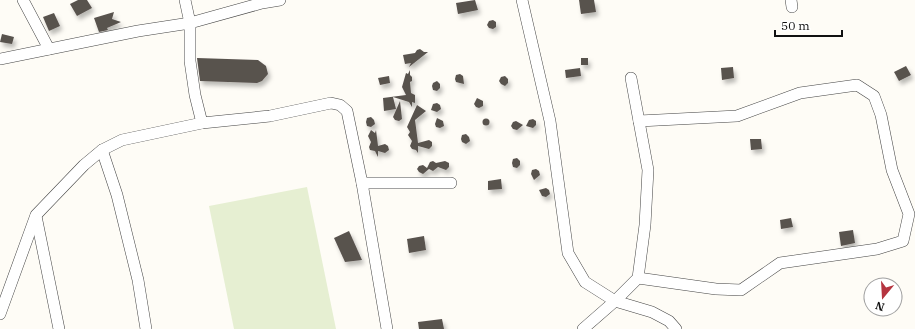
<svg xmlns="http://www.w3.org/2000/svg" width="915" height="329" font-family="'IBM Plex Serif',serif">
<defs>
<filter id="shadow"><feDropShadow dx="2.5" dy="4" stdDeviation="2" flood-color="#0004"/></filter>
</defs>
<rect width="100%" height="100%" fill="#fefcf6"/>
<path fill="#e6efd2" d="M 307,187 L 336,329 L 234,329 L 209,206 Z"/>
<g fill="#59524e" filter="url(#shadow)">
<path d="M 78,0 L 87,0 L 92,8 L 77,16 L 70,4 Z"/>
<path d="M 475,0 L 478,10 L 458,14 L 456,3 Z"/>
<path d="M 579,0 L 594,0 L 596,12 L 581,14 Z"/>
<path d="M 114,12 L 112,19 L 121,22 L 107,28 L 108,30 L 99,32 L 94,18 Z"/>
<path d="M 54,13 L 60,26 L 49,31 L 43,17 Z"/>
<path d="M 493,20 L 496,22 L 496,27 L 493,29 L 489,28 L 487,25 L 489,21 Z"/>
<path d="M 2,34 L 14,37 L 12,44 L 0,42 Z"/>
<path d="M 420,49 L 424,52 L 428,52 L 409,67 L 411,63 L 405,64 L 403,55 L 415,53 L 417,50 Z"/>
<path d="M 197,58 L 258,60 L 266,66 L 268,74 L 262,81 L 257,83 L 200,81 Z"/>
<rect x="581" y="58" width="7" height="7"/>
<path d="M 906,66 L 911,75 L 899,81 L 894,72 Z"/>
<path d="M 733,67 L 734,78 L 722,80 L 721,68 Z"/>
<path d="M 580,68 L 581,76 L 566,78 L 565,70 Z"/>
<path d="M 410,70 L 410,75 L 412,77 L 412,81 L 410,82 L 411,93 L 415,95 L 415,103 L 412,102 L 412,107 L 409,102 L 393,97 L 396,109 L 384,111 L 383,98 L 406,95 L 402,87 L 406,73 L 408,74 Z"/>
<path d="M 460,74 L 463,76 L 464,84 L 456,82 L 455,79 L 456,75 Z"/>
<path d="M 389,76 L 390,83 L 380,85 L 378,78 Z"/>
<path d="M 505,76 L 508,79 L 508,83 L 505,86 L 501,84 L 499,81 L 501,77 Z"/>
<path d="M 437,81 L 440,84 L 440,88 L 437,91 L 433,90 L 432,86 L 433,83 Z"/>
<path d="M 477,98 L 483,101 L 483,106 L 479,108 L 476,107 L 474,104 Z"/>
<path d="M 400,101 L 402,119 L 399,121 L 395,120 L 393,117 Z"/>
<path d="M 437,103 L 440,105 L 441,109 L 437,112 L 431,110 L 433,104 Z"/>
<path d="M 417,105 L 426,111 L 415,120 L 418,143 L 429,140 L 432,142 L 432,146 L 429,149 L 418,146 L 418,153 L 416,150 L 412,149 L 410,146 L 412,141 L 408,135 L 410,132 L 407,127 Z"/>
<path d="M 371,117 L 374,120 L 375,124 L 371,127 L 367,126 L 366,122 L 367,118 Z"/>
<path d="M 437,118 L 443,121 L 444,126 L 440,128 L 436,127 L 435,124 Z"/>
<circle cx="486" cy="122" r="3.5"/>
<path d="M 533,119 L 536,121 L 536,125 L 533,128 L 526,126 L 529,120 Z"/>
<path d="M 516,121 L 523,125 L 517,130 L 513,129 L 511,126 L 513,122 Z"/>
<path d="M 371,130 L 375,133 L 376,130 L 378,146 L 385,144 L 388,146 L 389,150 L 385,153 L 378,151 L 378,157 L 375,151 L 370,150 L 369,147 L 371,142 L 368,136 Z"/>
<path d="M 466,134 L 469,137 L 470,141 L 466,144 L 462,142 L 461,139 L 462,135 Z"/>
<path d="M 750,139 L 761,139 L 762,149 L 751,150 Z"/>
<path d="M 517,158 L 520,161 L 520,165 L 517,168 L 513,167 L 512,163 L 513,159 Z"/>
<path d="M 433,161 L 436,163 L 445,161 L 449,163 L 449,167 L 446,170 L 438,167 L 433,171 L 429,169 L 423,174 L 419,172 L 417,169 L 419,166 L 423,165 L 427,168 L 430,162 Z"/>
<path d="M 536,169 L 539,171 L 540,175 L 534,180 L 531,174 L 532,170 Z"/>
<path d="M 501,179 L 502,189 L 488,190 L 488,181 Z"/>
<path d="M 546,188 L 549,190 L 550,194 L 546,197 L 542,196 L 539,190 Z"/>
<path d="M 791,218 L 793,227 L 781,229 L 780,220 Z"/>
<path d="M 853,230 L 855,243 L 841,246 L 839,232 Z"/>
<path d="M 349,231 L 362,260 L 345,262 L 334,238 Z"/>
<path d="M 424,236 L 426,250 L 409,253 L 407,239 Z"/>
<path d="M 442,319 L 444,329 L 419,329 L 418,322 Z"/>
</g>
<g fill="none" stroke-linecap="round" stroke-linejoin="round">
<g stroke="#444" stroke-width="12">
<g id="minor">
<path d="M 23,0 L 49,49"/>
<path d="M 185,0 L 190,23 L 190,61 L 195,95 L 202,123"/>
<path d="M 522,0 L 550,121 L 568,253 L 585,282 L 615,301 L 652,312 L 669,321 L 676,329"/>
<path d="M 791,0 L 792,7"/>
<path d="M 0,59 L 138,31 L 190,23 L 262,3 L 280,0"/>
<path d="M 102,150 L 117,195 L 138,280 L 146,329"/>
<path d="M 362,183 L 451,183"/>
<path d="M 36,216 L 59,329"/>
<path d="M 638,278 L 716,289 L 741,290 L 780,263 L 877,249 L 903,241 L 909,214 L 892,170 L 881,115 L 874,96 L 857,85 L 800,93 L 737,116 L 639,121"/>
<path d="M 0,314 L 36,215 L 84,165 L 102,150 L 122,140 L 202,123 L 270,116 L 331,103 L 340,105 L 347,111 L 362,183 L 387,329"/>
<path d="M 583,329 L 615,301 L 638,278 L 645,225 L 648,170 L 631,78"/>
</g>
</g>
<use href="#minor" stroke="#fff" stroke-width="11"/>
</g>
<g transform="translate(883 297) rotate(198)"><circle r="19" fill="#ffffff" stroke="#a0a0a0"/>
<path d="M0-3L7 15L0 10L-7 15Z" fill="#b5343f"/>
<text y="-6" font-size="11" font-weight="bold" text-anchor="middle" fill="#111111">N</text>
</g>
<path d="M775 30v6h67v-6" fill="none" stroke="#111111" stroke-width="2"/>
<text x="781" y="30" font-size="12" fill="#111111" stroke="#ffffff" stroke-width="3" paint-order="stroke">50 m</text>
</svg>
